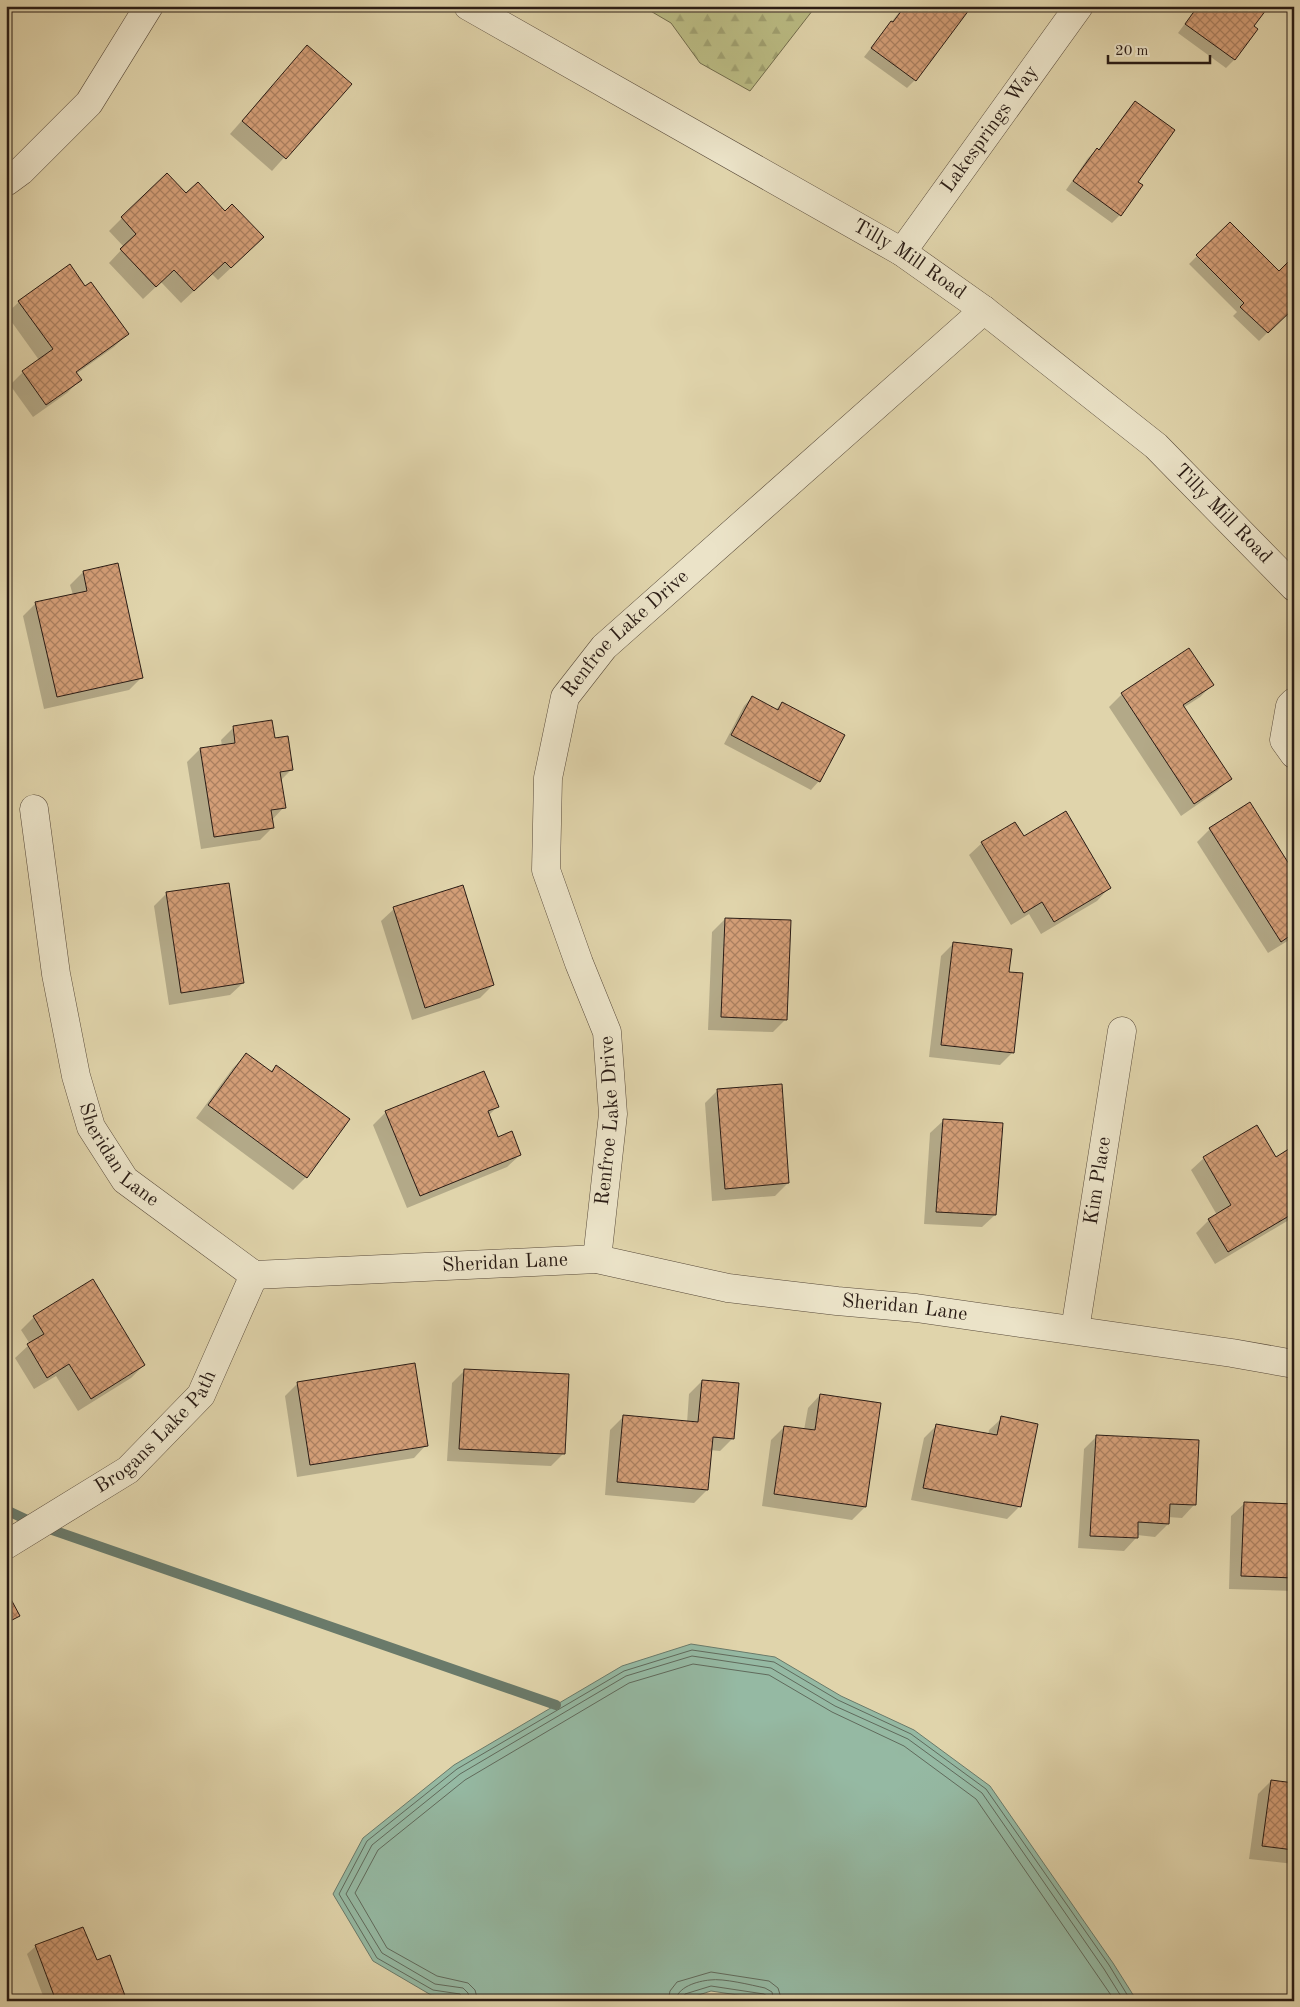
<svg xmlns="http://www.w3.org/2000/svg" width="1300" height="2007" font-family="'Old Standard TT',serif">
<defs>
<pattern id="forest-firs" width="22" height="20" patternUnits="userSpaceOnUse" patternTransform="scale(1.25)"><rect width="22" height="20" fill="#babb83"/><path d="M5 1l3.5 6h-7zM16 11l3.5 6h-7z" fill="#a0a070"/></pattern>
<pattern id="building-cross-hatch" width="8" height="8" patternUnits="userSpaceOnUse" patternTransform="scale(1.25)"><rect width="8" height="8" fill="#d39e77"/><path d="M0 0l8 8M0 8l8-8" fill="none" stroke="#ab8060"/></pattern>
</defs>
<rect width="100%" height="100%" fill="#e0d4ab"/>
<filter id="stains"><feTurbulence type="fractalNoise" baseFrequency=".004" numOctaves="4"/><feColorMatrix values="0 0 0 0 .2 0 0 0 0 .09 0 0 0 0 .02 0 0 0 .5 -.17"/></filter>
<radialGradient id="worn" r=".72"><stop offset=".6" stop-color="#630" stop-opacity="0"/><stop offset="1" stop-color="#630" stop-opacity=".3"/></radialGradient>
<path fill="url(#forest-firs)" stroke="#726c4c" d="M 642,6 L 816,6 L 750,91 L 700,63 L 671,23 Z"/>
<path fill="#95b9a3" stroke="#6a7a6a" d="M 691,1644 L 775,1657 L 841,1696 L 914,1730 L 990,1786 L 1113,1963 L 1137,2001 L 778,2001 L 711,1991 L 680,2001 L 476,2001 L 431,1995 L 373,1961 L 333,1894 L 363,1838 L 454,1765 L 622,1666 Z"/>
<g fill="#0003">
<path d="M 904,6 L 970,6 L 915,80 L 907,88 L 864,57 Z"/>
<path d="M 1198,6 L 1267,6 L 1252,27 L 1234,60 L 1226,68 L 1178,33 Z"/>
<path d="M 295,60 L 350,84 L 272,171 L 230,134 Z"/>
<path d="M 1135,103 L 1136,182 L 1120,215 L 1112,223 L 1066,190 L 1088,158 L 1097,149 L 1098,151 L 1127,111 Z"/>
<path d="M 186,195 L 250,250 L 218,280 L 212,274 L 181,303 L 161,282 L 143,299 L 109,263 L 124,247 L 109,231 L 122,218 Z"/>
<path d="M 1230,223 L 1279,272 L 1294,257 L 1294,324 L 1285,315 L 1259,341 L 1233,316 L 1237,312 L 1189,264 Z"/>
<path d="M 85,288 L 127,334 L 114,347 L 76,374 L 80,380 L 67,393 L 33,417 L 10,385 L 23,372 L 39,360 L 6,314 L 19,302 Z"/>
<path d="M 83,572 L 142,677 L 129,690 L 44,709 L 23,616 L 36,603 L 73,595 L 70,585 Z"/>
<path d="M 1212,685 L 1200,697 L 1183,708 L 1230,779 L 1217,791 L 1181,816 L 1109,707 L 1122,694 Z"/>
<path d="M 752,697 L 775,710 L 782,703 L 819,781 L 811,790 L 724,744 L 744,706 Z"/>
<path d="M 234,727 L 274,739 L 292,769 L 280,781 L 284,807 L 272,820 L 273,827 L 260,840 L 201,849 L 187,762 L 200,749 L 222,746 L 221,740 Z"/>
<path d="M 1249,804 L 1294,874 L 1294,937 L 1268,953 L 1197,842 L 1210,829 Z"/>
<path d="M 1024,837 L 1109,888 L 1097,901 L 1041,934 L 1029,914 L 1011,925 L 969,855 L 982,843 Z"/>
<path d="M 166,894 L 243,983 L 230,995 L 169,1005 L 154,906 Z"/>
<path d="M 394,909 L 493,985 L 480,998 L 412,1020 L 381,921 Z"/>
<path d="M 725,919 L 786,1019 L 773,1032 L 708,1030 L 712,932 Z"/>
<path d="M 954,943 L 1008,973 L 1013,1052 L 1000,1065 L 929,1057 L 941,956 Z"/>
<path d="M 246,1055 L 270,1072 L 276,1066 L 306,1177 L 293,1190 L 196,1118 L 233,1068 Z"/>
<path d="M 718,1090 L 788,1183 L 775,1196 L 712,1201 L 705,1103 Z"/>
<path d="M 498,1106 L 488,1116 L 498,1139 L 520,1155 L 507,1167 L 407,1208 L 373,1125 L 386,1112 Z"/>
<path d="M 943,1121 L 995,1215 L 982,1227 L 924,1224 L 930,1133 Z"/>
<path d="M 1294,1152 L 1294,1179 L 1291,1181 L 1294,1185 L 1294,1217 L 1215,1264 L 1196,1233 L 1209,1220 L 1217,1215 L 1191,1170 L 1204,1158 L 1276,1158 Z"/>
<path d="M 34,1317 L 144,1365 L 131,1378 L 78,1411 L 56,1376 L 34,1389 L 15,1358 L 30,1344 L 21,1330 Z"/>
<path d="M 465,1370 L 564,1453 L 551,1466 L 447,1461 L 452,1383 Z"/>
<path d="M 702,1381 L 733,1438 L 720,1451 L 710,1450 L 707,1490 L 694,1503 L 605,1495 L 610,1430 L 623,1417 L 687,1423 L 689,1394 Z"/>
<path d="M 298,1383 L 426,1445 L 414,1458 L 297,1477 L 285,1396 Z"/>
<path d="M 820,1395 L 865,1507 L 852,1520 L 762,1506 L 771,1440 L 784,1427 L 804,1430 L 808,1408 Z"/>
<path d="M 1002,1418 L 1020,1506 L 1007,1519 L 911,1500 L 924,1438 L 937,1425 L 988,1435 L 989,1430 Z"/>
<path d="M 1097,1436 L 1198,1442 L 1194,1505 L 1182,1518 L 1168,1517 L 1168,1524 L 1155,1537 L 1137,1535 L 1136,1538 L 1124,1551 L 1078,1548 L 1084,1449 Z"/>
<path d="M 1294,1497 L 1294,1591 L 1229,1589 L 1231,1516 L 1244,1504 L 1288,1505 Z"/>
<path d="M 6,1593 L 18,1616 L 6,1626 Z"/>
<path d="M 1271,1781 L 1294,1784 L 1294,1864 L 1249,1859 L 1258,1794 Z"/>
<path d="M 36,1946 L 97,1962 L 126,2001 L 45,2001 L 27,1954 Z"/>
</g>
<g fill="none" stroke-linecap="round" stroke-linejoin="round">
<g stroke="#606a5c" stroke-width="1">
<path d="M 464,2001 L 460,1994 L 433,1990 L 377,1958 L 339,1894 L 367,1841 L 457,1769 L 624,1671 L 692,1650 L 774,1662 L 838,1700 L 911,1734 L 986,1789 L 1109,1965 L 1131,2001"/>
<path d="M 470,2001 L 468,1993 L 463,1988 L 435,1984 L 382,1953 L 346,1894 L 372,1845 L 460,1774 L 626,1676 L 692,1656 L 771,1668 L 835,1706 L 908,1739 L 982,1793 L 1104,1969 L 1124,2001"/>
<path d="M 478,2001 L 475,1990 L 468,1983 L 437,1976 L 387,1948 L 355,1893 L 378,1850 L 465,1780 L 629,1683 L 693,1664 L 769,1675 L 832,1712 L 904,1746 L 976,1799 L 1115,2001"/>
<path d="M 668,2001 L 670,1991 L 677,1982 L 711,1972 L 769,1981 L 778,1988 L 782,2001"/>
<path d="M 676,2001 C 676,1987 698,1981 710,1980 C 723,1978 751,1985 765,1988 L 772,1992 L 774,2001"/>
<path d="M 682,2001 L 685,1994 L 711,1986 L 764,1994 L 767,1996 L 768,2001"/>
</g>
<path stroke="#6a7a6a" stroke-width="10" d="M 6,1510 L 38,1525 L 556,1705"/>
</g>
<g fill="url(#building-cross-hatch)" stroke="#2a1c15">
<path d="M 905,6 L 972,6 L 916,81 L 871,48 L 891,21 L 893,22 Z"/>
<path d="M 1198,6 L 1269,6 L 1254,26 L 1258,29 L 1235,60 L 1185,24 Z"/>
<path d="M 307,45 L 352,84 L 286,159 L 242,121 Z"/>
<path d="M 1135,101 L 1175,130 L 1138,182 L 1143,185 L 1121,216 L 1073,181 L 1097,148 L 1099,150 Z"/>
<path d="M 167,173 L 186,193 L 198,182 L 225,211 L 232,204 L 264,237 L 231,268 L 225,262 L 194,291 L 174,270 L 156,287 L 120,249 L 136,234 L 121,217 Z"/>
<path d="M 1230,222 L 1279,271 L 1294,256 L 1294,308 L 1268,333 L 1240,307 L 1244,303 L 1196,255 Z"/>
<path d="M 70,264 L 85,286 L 91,282 L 129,334 L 76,372 L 82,380 L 46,405 L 22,371 L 53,349 L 18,301 Z"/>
<path d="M 118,563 L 143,678 L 57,697 L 35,602 L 87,591 L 83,571 Z"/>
<path d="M 1189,648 L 1214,685 L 1183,705 L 1232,779 L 1194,804 L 1121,693 Z"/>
<path d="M 752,696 L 778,710 L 782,702 L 845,735 L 820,782 L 731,735 Z"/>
<path d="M 272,720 L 275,738 L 288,736 L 293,770 L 280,772 L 286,808 L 271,810 L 274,828 L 214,837 L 200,748 L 235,743 L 233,726 Z"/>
<path d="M 1250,802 L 1294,872 L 1294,933 L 1281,942 L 1209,828 Z"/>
<path d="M 1066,811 L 1111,888 L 1054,922 L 1042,902 L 1024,913 L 981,842 L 1015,822 L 1024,836 Z"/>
<path d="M 229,883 L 244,983 L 181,993 L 166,892 Z"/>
<path d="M 463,885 L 494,985 L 425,1008 L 393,907 Z"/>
<path d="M 725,918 L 791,920 L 787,1020 L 721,1017 Z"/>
<path d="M 953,942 L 1012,949 L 1009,972 L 1023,973 L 1014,1053 L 941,1045 Z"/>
<path d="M 246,1053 L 272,1072 L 276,1065 L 350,1119 L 307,1178 L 208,1105 Z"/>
<path d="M 484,1071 L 499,1107 L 488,1111 L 498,1137 L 512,1131 L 521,1155 L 420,1196 L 385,1111 Z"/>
<path d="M 782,1084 L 789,1183 L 725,1189 L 717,1089 Z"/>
<path d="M 943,1119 L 1003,1123 L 996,1215 L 936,1212 Z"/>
<path d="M 1257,1125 L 1276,1157 L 1292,1147 L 1294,1149 L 1294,1176 L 1290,1177 L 1294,1183 L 1294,1213 L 1228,1252 L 1208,1219 L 1231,1205 L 1203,1157 Z"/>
<path d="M 6,1190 L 11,1191 L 8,1240 L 6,1240 Z"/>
<path d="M 93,1279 L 145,1365 L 91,1399 L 69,1364 L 47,1378 L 27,1344 L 44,1334 L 33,1316 Z"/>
<path d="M 415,1363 L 428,1446 L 310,1465 L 297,1382 Z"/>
<path d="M 464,1369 L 569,1374 L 565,1454 L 459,1449 Z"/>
<path d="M 702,1380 L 739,1383 L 734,1439 L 713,1437 L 708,1490 L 617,1482 L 623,1415 L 698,1422 Z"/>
<path d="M 820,1394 L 881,1403 L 866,1507 L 774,1494 L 784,1426 L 815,1430 Z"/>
<path d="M 1001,1416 L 1038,1424 L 1021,1507 L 923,1488 L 936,1424 L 997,1435 Z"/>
<path d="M 1096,1435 L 1199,1440 L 1196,1505 L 1170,1504 L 1169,1524 L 1138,1522 L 1138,1538 L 1090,1536 Z"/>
<path d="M 1244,1502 L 1294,1504 L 1294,1578 L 1241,1576 Z"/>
<path d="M 6,1590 L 20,1616 L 6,1623 Z"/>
<path d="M 1271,1780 L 1294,1783 L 1294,1850 L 1262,1846 Z"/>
<path d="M 83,1927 L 97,1960 L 110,1955 L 127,2001 L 56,2001 L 35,1945 Z"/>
</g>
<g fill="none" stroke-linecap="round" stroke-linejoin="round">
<g stroke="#584a3a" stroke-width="29">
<g id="minor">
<path d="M 6,182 L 21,171 L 89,103 L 149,6"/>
<path id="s1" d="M 902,252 L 1079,6"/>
<path d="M 1294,702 L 1290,706 L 1284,740 L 1294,754"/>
<path id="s2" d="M 34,809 L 56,974 L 76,1076 L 91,1127 L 125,1180 L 254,1275 L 597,1259 L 728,1288 L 837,1301 L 916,1308 L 1232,1353 L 1294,1364"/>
<path id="s3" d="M 597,1259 L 613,1114 L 607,1032 L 579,963 L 546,870 L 548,778 L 565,697 L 604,647 L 984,310"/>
<path id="s4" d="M 1075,1330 L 1122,1031"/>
<path id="s5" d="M 6,1545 L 128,1470 L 201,1395 L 254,1275"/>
</g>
</g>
<g stroke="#584a3a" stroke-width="29">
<g id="tertiary">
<path id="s6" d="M 468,6 L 902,252 L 984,310 L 1156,446 L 1294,587"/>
</g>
</g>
<use href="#minor" stroke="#ebe3c8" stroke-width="28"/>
<use href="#tertiary" stroke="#ebe3c8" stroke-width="28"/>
</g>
<g text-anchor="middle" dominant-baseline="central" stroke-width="4" stroke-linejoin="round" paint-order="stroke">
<g font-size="20" fill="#2a1c15" stroke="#ebe3c8">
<text stroke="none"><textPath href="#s1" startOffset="151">Lakesprings Way</textPath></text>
<text stroke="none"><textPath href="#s6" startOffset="509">Tilly Mill Road</textPath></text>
<text stroke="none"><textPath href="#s6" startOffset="914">Tilly Mill Road</textPath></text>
<text stroke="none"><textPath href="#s3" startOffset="664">Renfroe Lake Drive</textPath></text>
<text stroke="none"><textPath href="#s3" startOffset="139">Renfroe Lake Drive</textPath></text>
<text stroke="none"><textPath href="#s2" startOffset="362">Sheridan Lane</textPath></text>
<text stroke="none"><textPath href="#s4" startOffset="151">Kim Place</textPath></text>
<text stroke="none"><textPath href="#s2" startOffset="798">Sheridan Lane</textPath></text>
<text stroke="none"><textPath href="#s2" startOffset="1202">Sheridan Lane</textPath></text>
<text stroke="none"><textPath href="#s5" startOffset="190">Brogans Lake Path</textPath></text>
</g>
</g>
<rect width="1300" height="2007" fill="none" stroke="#e0d4ab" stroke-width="25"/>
<rect x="8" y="8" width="1285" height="1992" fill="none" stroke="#2a1c15" stroke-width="2.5"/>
<rect x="12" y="12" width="1275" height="1982" fill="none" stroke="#2a1c15"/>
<path d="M1108 55v8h102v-8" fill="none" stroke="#2a1c15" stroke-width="2.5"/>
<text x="1115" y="55" font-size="15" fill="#2a1c15" stroke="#ebe3c8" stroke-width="4" paint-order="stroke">20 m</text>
<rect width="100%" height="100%" filter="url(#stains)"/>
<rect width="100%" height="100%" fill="url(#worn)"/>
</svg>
